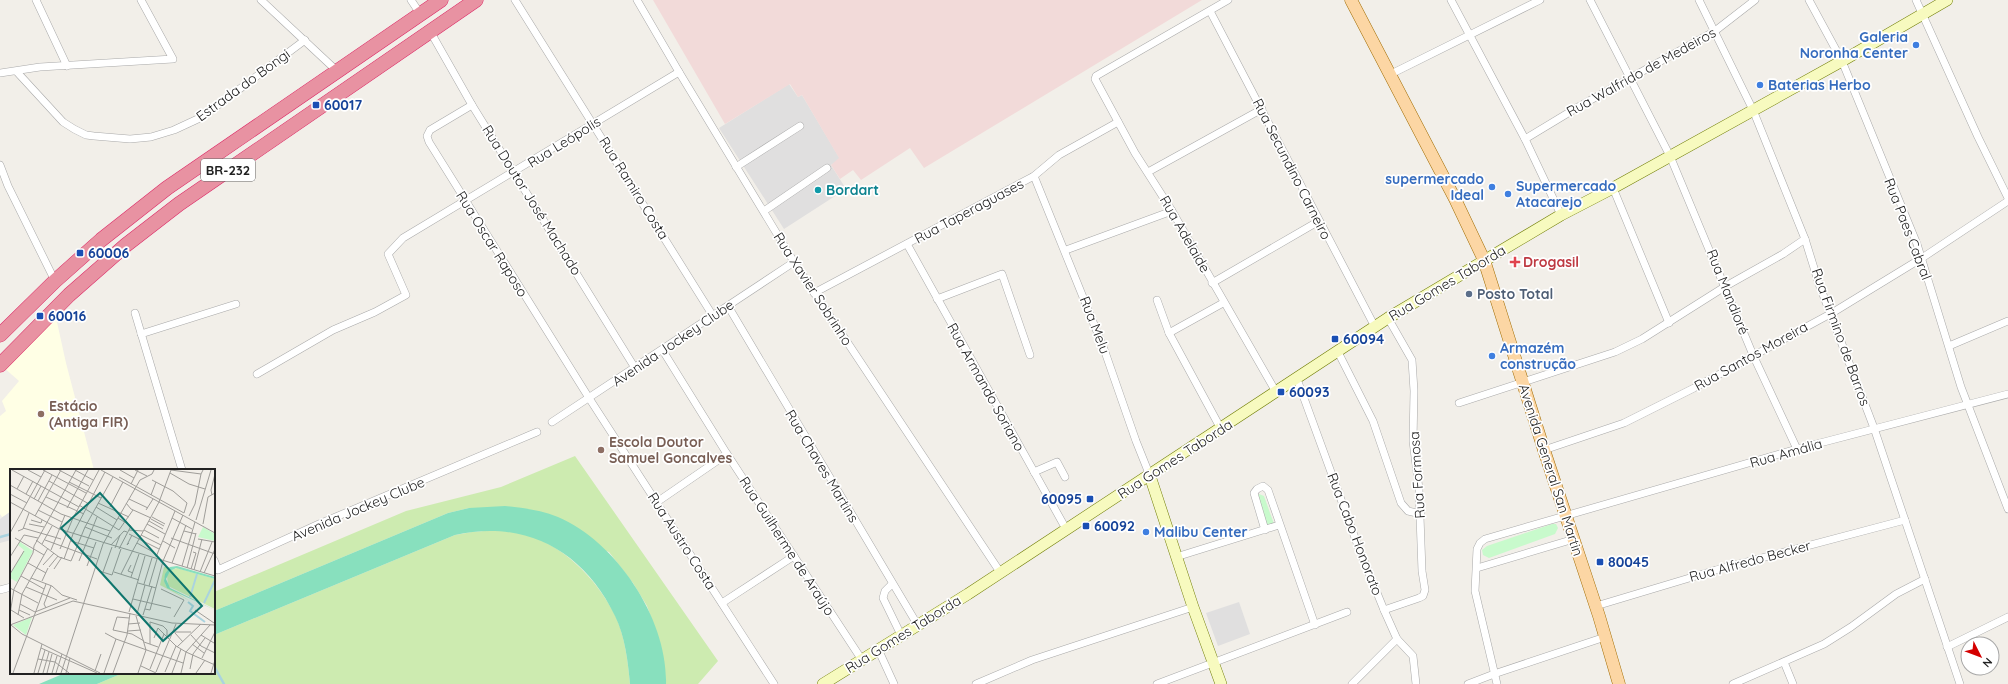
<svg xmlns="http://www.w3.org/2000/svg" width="2008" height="684" font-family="Quicksand,sans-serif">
<rect width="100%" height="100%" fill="#f2efe9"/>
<g fill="#e0dfdf">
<path d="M 789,84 L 798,97 L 802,95 L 840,159 L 831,165 L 846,189 L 784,229 L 719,128 Z"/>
<path d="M 1239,602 L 1250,634 L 1218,646 L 1206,613 Z"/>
</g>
<path fill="#f2dad9" d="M 653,0 L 1202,0 L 924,168 L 910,148 L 861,180 L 853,170 L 840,179 L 831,165 L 839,158 L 802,95 L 798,97 L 790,84 L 725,124 Z"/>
<path fill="#ffffe5" d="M 55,313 L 66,363 L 94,470 L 11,470 L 11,513 L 2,517 L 0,514 L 0,416 L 6,411 L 2,401 L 19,381 L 3,367 Z"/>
<g fill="#cdebb0">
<path d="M 575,456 L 718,661 L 698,684 L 666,684 L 660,643 L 647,606 L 633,583 L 609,552 L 469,508 L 448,513 L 214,611 L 214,592 L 406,511 L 501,487 Z"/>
<path d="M 496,530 C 504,531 512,531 520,533 C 562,543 596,578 615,615 C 625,636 628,662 630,684 L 97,684 L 123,673 L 214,673 L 214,635 L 455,535 L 472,532 Z"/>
</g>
<g fill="#c8facc">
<path d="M 1259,494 L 1264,496 L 1274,524 L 1266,527 L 1255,500 Z"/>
<path d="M 1552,524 L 1556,524 L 1558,528 L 1555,534 L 1489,558 L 1483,555 L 1482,550 L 1487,546 Z"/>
</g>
<g fill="#88e0be">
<path d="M 505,506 C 523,508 541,510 558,517 C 617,542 668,620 666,684 L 630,684 C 628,662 625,636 615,616 C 584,551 525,519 455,535 L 214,635 L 214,611 L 448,513 L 469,508 Z"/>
<path d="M 65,673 L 123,673 L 97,684 L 39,684 Z"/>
</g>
<path fill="#e2e2e2" d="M 11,511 L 11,540 L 0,543 L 0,519 Z"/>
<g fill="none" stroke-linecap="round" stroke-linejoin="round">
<g stroke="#aad3df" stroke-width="2.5">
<path d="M 0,537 L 11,534"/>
<path d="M 214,666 L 224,684"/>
</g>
<g stroke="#a9a9a9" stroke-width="8">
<g id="street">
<path d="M 36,0 L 67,66"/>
<path d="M 261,0 L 337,71"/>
<path d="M 411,0 L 421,15"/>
<path d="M 515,0 L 713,316"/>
<path d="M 637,0 L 679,72 L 794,262 L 1000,572"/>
<path d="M 1228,0 L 1096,76 L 1095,79 L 1135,153 L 1172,211 L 1276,392"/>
<path d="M 1451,0 L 1525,139 L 1561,215"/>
<path d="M 1590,0 L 1670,156 L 1753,355 L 1797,449"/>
<path d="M 1699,0 L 1753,110 L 1805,239 L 1819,284 L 1874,428 L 1960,684"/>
<path d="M 1809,0 L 1842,61 L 1917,244 L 1961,387 L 2008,509"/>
<path d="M 1916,0 L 1978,137 L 2008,198"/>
<path d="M 1210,11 L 1375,327"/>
<path d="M 430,31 L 472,105 L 635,368"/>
<path d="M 17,72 L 63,122 L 74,129 L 86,135 L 94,136 L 130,139 L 151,137 L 174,130 L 202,117 L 305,40"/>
<path d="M 0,73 L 40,67 L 173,59 L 141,0"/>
<path d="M 1389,75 L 1540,0"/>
<path d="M 472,105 L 430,130 L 427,136 L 429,142 L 589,398 L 774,684"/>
<path d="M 1525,139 L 1578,107 L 1715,31 L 1755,0"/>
<path d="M 0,165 L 8,186 L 55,281"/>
<path d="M 736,167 L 800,126"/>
<path d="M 1148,172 L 1262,109"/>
<path d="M 1034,176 L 1104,349 L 1136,441 L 1150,476"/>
<path d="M 1613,188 L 1669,323"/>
<path d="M 764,211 L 827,168"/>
<path d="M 907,244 L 1066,529"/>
<path d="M 1066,250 L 1172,211"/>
<path d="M 1212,283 L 1319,221"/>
<path d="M 814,293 L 1034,176 L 1059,155 L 1118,122"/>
<path d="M 937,299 L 1002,274 L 1030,355"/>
<path d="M 1157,300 L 1169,333 L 1221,429"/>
<path d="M 728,306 L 917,624"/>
<path d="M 135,313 L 182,470"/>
<path d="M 1169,333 L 1223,303"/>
<path d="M 141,334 L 236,304"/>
<path d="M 1949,346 L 2008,321"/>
<path d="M 663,351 L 727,454 L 862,660"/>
<path d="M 1338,352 L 1373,421 L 1401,503 L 1408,511 L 1421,514"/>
<path d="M 257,374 L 333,330 L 375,312 L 406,295 L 388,254 L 403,238 L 679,72"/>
<path d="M 1297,379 L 1358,546 L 1384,610 L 1397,639 L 1413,656 L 1416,684"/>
<path d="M 1459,403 L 1615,352 L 1642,339 L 1726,286 L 1783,254 L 1805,239"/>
<path d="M 552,422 L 794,262"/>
<path d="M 1544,450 L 1624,423 L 1694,388 L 1832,313 L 1922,258 L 2008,201"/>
<path d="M 1034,472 L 1057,462 L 1065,477"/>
<path d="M 657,502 L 727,454"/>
<path d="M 1265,530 L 1254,493 L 1257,489 L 1263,486 L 1268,490 L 1315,625"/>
<path d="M 1176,557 L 1279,525"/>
<path d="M 214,560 L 218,570 L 319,524 L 537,432"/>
<path d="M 1477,568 L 1574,539"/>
<path d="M 892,584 L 885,591 L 883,598 L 901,635"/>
<path d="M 0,590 L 11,587"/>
<path d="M 722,603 L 794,556"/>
<path d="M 1596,606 L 1716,570 L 1905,520"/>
<path d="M 1384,610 L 1419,598 L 1423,596 L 1425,590 L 1422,571 L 1419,489 L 1413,441 L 1414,391 L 1412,360 L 1388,318"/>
<path d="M 1947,647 L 2008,617"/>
<path d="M 878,649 L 894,684"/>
<path d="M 1784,662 L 1793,684"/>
<path d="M 976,684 L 1032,660 L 1193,607"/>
<path d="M 1157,684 L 1347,612"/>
<path d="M 1352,684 L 1397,639"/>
<path d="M 1468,684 L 1494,674 L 1605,637"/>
<path d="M 1497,684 L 1475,591 L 1477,549 L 1480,543 L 1485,539 L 1797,449 L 2008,394"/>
<path d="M 1733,684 L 1824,644 L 1851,627 L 1896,594 L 1925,579"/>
</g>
</g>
<g stroke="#707d05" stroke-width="12">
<g id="secondary">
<path d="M 1150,476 L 1193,607 L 1221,684"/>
<path d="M 823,684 L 968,594 L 1388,318 L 1561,215 L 1613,188 L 1842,61 L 1947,0"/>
</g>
</g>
<g stroke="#a06b00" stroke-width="13">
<path id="primary" d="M 1351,0 L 1455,199 L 1484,260 L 1544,450 L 1599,616 L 1619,684"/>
</g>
<g stroke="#dc2a67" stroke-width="15">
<g id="highway">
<path d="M 0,335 L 55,281 L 101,240 L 167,188 L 441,0"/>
<path d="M 0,365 L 69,295 L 126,245 L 179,204 L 476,0"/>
</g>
</g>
<use href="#street" stroke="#fff" stroke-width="7"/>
<use href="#secondary" stroke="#f7fabf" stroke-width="11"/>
<use href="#primary" stroke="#fcd6a4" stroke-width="12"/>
<use href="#highway" stroke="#e892a2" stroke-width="14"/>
</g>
<g fill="#3f7fe0" stroke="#fff" stroke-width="1.5">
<circle cx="1916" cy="45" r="4"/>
<circle cx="1760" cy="85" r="4"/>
<circle cx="1492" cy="187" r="4"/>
<circle cx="1508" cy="194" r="4"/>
<circle cx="1492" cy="356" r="4"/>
<circle cx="1146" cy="532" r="4"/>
</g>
<g fill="#1a4fb4" stroke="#fff" stroke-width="1.5">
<rect x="312" y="101" width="8" height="8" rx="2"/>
<rect x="76" y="249" width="8" height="8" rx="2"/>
<rect x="36" y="312" width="8" height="8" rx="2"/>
<rect x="1331" y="335" width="8" height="8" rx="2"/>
<rect x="1277" y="388" width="8" height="8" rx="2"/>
<rect x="1086" y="495" width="8" height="8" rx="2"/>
<rect x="1082" y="522" width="8" height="8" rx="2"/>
<rect x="1596" y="558" width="8" height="8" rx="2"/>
</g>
<circle fill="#0f9aa8" stroke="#fff" stroke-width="1.5" cx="818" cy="190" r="4"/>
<path fill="#e0444e" stroke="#fff" stroke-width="1.5" d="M1513 256h4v4h4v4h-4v4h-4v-4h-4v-4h4z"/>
<circle fill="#5c6f8a" stroke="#fff" stroke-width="1.5" cx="1469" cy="294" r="4"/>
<g fill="#8d6e63" stroke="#fff" stroke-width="1.5">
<circle cx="41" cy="414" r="4"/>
<circle cx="601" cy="450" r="4"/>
</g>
<g text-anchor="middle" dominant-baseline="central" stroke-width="3.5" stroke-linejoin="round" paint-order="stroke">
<rect fill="#fff" stroke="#646464" stroke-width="1" x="201" y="159" width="54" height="22" rx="3"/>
<g font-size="13" font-weight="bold" fill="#222">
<text x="228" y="170">BR-232</text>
</g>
<g font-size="14" font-weight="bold" fill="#366cbe" stroke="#fff" text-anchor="start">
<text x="1908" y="37" text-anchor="end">Galeria<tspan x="1908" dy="16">Noronha Center</tspan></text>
<text x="1768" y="85">Baterias Herbo</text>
<text x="1484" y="179" text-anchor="end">supermercado<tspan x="1484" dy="16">Ideal</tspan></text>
<text x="1516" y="186">Supermercado<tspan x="1516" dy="16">Atacarejo</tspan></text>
<text x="1500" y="348">Armazém<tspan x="1500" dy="16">construção</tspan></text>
<text x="1154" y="532">Malibu Center</text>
</g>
<g font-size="14" fill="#222" stroke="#fff">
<text transform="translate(1641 72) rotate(-29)">Rua Walfrido de Medeiros</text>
<text transform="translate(243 85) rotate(-36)">Estrada do Bongi</text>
<text transform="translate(564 142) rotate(-32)">Rua Leópolis</text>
<text transform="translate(1292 169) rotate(63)">Rua Secundino Carneiro</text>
<text transform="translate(634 188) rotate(58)">Rua Ramiro Costa</text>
<text transform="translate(532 200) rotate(58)">Rua Doutor José Machado</text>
<text transform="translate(969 211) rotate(-28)">Rua Taperaguases</text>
<text transform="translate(1908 229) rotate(69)">Rua Paes Cabral</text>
<text transform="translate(1185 234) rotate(60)">Rua Adelaide</text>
<text transform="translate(492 244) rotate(58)">Rua Oscar Raposo</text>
<text transform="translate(1447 283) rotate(-31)">Rua Gomes Taborda</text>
<text transform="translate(813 289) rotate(57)">Rua Xavier Sobrinho</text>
<text transform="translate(1728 292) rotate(68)">Rua Mandioré</text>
<text transform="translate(1095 325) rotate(69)">Rua Melu</text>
<text transform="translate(1841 337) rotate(70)">Rua Firmino de Barros</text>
<text transform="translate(673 343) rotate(-34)">Avenida Jockey Clube</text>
<text transform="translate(1751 356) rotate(-29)">Rua Santos Moreira</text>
<text transform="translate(986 387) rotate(61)">Rua Armando Soriano</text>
<text transform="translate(1786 453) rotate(-16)">Rua Amália</text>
<text transform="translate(1175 459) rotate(-33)">Rua Gomes Taborda</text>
<text transform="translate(822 466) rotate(59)">Rua Chaves Martins</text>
<text transform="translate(1551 470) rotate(72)">Avenida General San Martin</text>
<text transform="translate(1417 475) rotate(-94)">Rua Formosa</text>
<text transform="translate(358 509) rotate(-23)">Avenida Jockey Clube</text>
<text transform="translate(1355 534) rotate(69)">Rua Cabo Honorato</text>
<text transform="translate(682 541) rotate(57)">Rua Austro Costa</text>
<text transform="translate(787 546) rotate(57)">Rua Guilherme de Araújo</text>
<text transform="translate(1750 561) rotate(-15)">Rua Alfredo Becker</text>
<text transform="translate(903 634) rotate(-32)">Rua Gomes Taborda</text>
</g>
<g font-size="14" font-weight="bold" fill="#164399" stroke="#fff" text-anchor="start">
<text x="324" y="105">60017</text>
<text x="88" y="253">60006</text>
<text x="48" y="316">60016</text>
<text x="1343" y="339">60094</text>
<text x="1289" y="392">60093</text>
<text x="1082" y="499" text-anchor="end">60095</text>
<text x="1094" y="526">60092</text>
<text x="1608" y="562">80045</text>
</g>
<g font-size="14" font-weight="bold" fill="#0d838f" stroke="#fff" text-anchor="start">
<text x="826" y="190">Bordart</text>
</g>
<g font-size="14" font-weight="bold" fill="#be3a42" stroke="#fff" text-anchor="start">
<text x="1523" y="262">Drogasil</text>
</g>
<g font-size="14" font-weight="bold" fill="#4e5e75" stroke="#fff" text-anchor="start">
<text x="1477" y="294">Posto Total</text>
</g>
<g font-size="14" font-weight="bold" fill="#785e54" stroke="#fff" text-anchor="start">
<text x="49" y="406">Estácio<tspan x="49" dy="16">(Antiga FIR)</tspan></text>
<text x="609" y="442">Escola Doutor<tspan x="609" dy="16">Samuel Goncalves</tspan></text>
</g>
</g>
<g transform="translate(10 469)">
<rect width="205" height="205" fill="#f2efe9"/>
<path d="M 154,98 L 160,98 L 154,110 L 156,117 L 180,132 L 150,116 ZM 167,99 L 205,110 L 205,140 L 158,117 L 157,106 L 161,101 Z" fill="#cdebb0"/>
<path d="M 193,58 L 205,65 L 205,72 L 188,68 ZM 10,73 L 23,82 L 7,113 L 0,109 L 0,106 L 14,81 L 8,76 ZM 22,148 L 16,166 L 3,156 Z" fill="#c8facc"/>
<path d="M 167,97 L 205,108 L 205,110 L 166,99 L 160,102 L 156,110 L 160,119 L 205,141 L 157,119 L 154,112 L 155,105 L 160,98 Z" fill="#88e0be"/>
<path fill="none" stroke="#aad3df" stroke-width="2" d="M 180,128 L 187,105M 178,133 L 183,137 L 180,142 L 195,153M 194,134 L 205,111"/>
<path fill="none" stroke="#9f9d99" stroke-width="1" d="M 2,1 L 69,38M 18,1 L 31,8M 33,1 L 76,24M 49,1 L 79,17M 65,1 L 83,11M 91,1 L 205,64M 110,1 L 124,9M 125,1 L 137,7M 161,1 L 191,5 L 193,1M 160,4 L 179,15 L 195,20M 109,8 L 174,44M 142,11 L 163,22 L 177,34 L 174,44M 39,12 L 79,35M 59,13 L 91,29M 121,15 L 128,1M 0,16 L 51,45 L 100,62M 7,20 L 14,7M 0,25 L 17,34M 16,25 L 23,12M 141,26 L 146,13M 202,26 L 201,21 L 205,5M 36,28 L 74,45M 24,30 L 31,17M 119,30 L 138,39M 28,32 L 42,6M 0,33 L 49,60 L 205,107M 88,34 L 119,48M 116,34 L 121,40 L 141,49M 69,36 L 109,61 L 123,41M 86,38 L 107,51M 100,38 L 113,13M 57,39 L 78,1M 28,41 L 52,53M 136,41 L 143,30M 25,47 L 51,1M 179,47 L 185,35 L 191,5M 142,48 L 155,55M 108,49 L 121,57 L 109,80M 162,49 L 182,60M 141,50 L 154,57M 21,51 L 31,54 L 32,51M 186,51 L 201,1M 139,52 L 153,60M 19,55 L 34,58M 137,55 L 155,65M 193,55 L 198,28 L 205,24M 75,58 L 102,69M 13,59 L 51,70M 119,61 L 133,62M 134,61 L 149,69M 8,62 L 13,60 L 19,44M 174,62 L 186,65M 0,64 L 35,1M 119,65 L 149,80M 131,66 L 151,76M 5,69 L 34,86M 161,69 L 205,85M 188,70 L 205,73M 26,71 L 49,88 L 61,92 L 75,58 L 103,8M 35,71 L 87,90M 61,72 L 84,79M 153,72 L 165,79M 119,74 L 117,76 L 122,66M 127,74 L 143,83M 32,75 L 42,57M 101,76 L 114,62 L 117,63M 105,79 L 110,66M 50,80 L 63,49 L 89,1M 41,81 L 55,46M 122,83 L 149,33 L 161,1M 0,88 L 14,66 L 28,69M 146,88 L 165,42M 54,90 L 63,65 L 95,3M 69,92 L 87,48M 18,94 L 36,104M 162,94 L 176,56M 33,96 L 44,84M 121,96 L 118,102 L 123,104M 77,97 L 86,73M 172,97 L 185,53M 39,98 L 48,87M 177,99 L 186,64M 44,100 L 52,88M 181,100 L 186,84 L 183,83M 184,101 L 192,70M 89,102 L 102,106 L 111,80M 93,103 L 102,78M 104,103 L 129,111M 190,103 L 202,73M 194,104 L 205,80M 0,105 L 14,82M 111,105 L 122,83M 11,107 L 34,120M 121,108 L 129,85M 21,109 L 42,117 L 52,126 L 67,131M 32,112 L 38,99M 128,114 L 146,119M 134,115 L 142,89M 139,117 L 147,90M 16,118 L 47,131M 0,119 L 28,134M 151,120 L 174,131 L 164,148M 123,130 L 161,139M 10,135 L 25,143 L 60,129M 36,139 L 34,135 L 41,117M 135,140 L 140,141 L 153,92 L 173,46M 1,141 L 14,149M 9,141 L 20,146M 185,141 L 204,154M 119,143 L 135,87M 0,145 L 4,120 L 23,84 L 24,77 L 66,1M 127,145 L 135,116M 8,146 L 12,125 L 38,79M 133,146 L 142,117M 126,147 L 136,181 L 128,204M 119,149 L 107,148 L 103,161 L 122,165 L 134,172M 140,153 L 153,157 L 157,161 L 157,167M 118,155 L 130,154M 0,156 L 63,132 L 162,154 L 205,156M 1,156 L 12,165 L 90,204M 118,162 L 131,161M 163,163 L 181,163M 95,164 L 106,170 L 173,194M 165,164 L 173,173M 181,166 L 191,177 L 205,184M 191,166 L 204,174M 144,169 L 148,159 L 166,177 L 176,183 L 200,156M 134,173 L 148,178M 140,175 L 140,153M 182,175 L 194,184M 167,178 L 191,155M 31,179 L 87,204M 192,189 L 205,163M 28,190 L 45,193 L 59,204M 131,197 L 146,204M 140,200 L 154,165M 180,200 L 183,185 L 195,169M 85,202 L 91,185M 146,203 L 166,155M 155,203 L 166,177M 3,204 L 36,115M 24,204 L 32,175M 28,204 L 35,181M 33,204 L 39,183M 37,204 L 42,185M 42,204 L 47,187M 46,204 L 52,185M 51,204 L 93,75 L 130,11 L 142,5 L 144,1M 56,204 L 60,189M 94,204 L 106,170M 103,204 L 117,166 L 120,144M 162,204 L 171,180M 171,204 L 176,183 L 205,196M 186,204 L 195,191M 201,204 L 205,191"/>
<path fill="#0f766e" fill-opacity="0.15" stroke="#0f766e" stroke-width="2" d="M 90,24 L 192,137 L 153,172 L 51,59 Z"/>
<rect width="205" height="205" fill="none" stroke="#222" stroke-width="2"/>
</g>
<g transform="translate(1980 656) rotate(132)"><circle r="19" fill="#ffffff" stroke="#a7a7a7"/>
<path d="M0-3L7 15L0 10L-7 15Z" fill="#d40000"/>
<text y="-6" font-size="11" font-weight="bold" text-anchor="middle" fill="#222222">N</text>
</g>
</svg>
